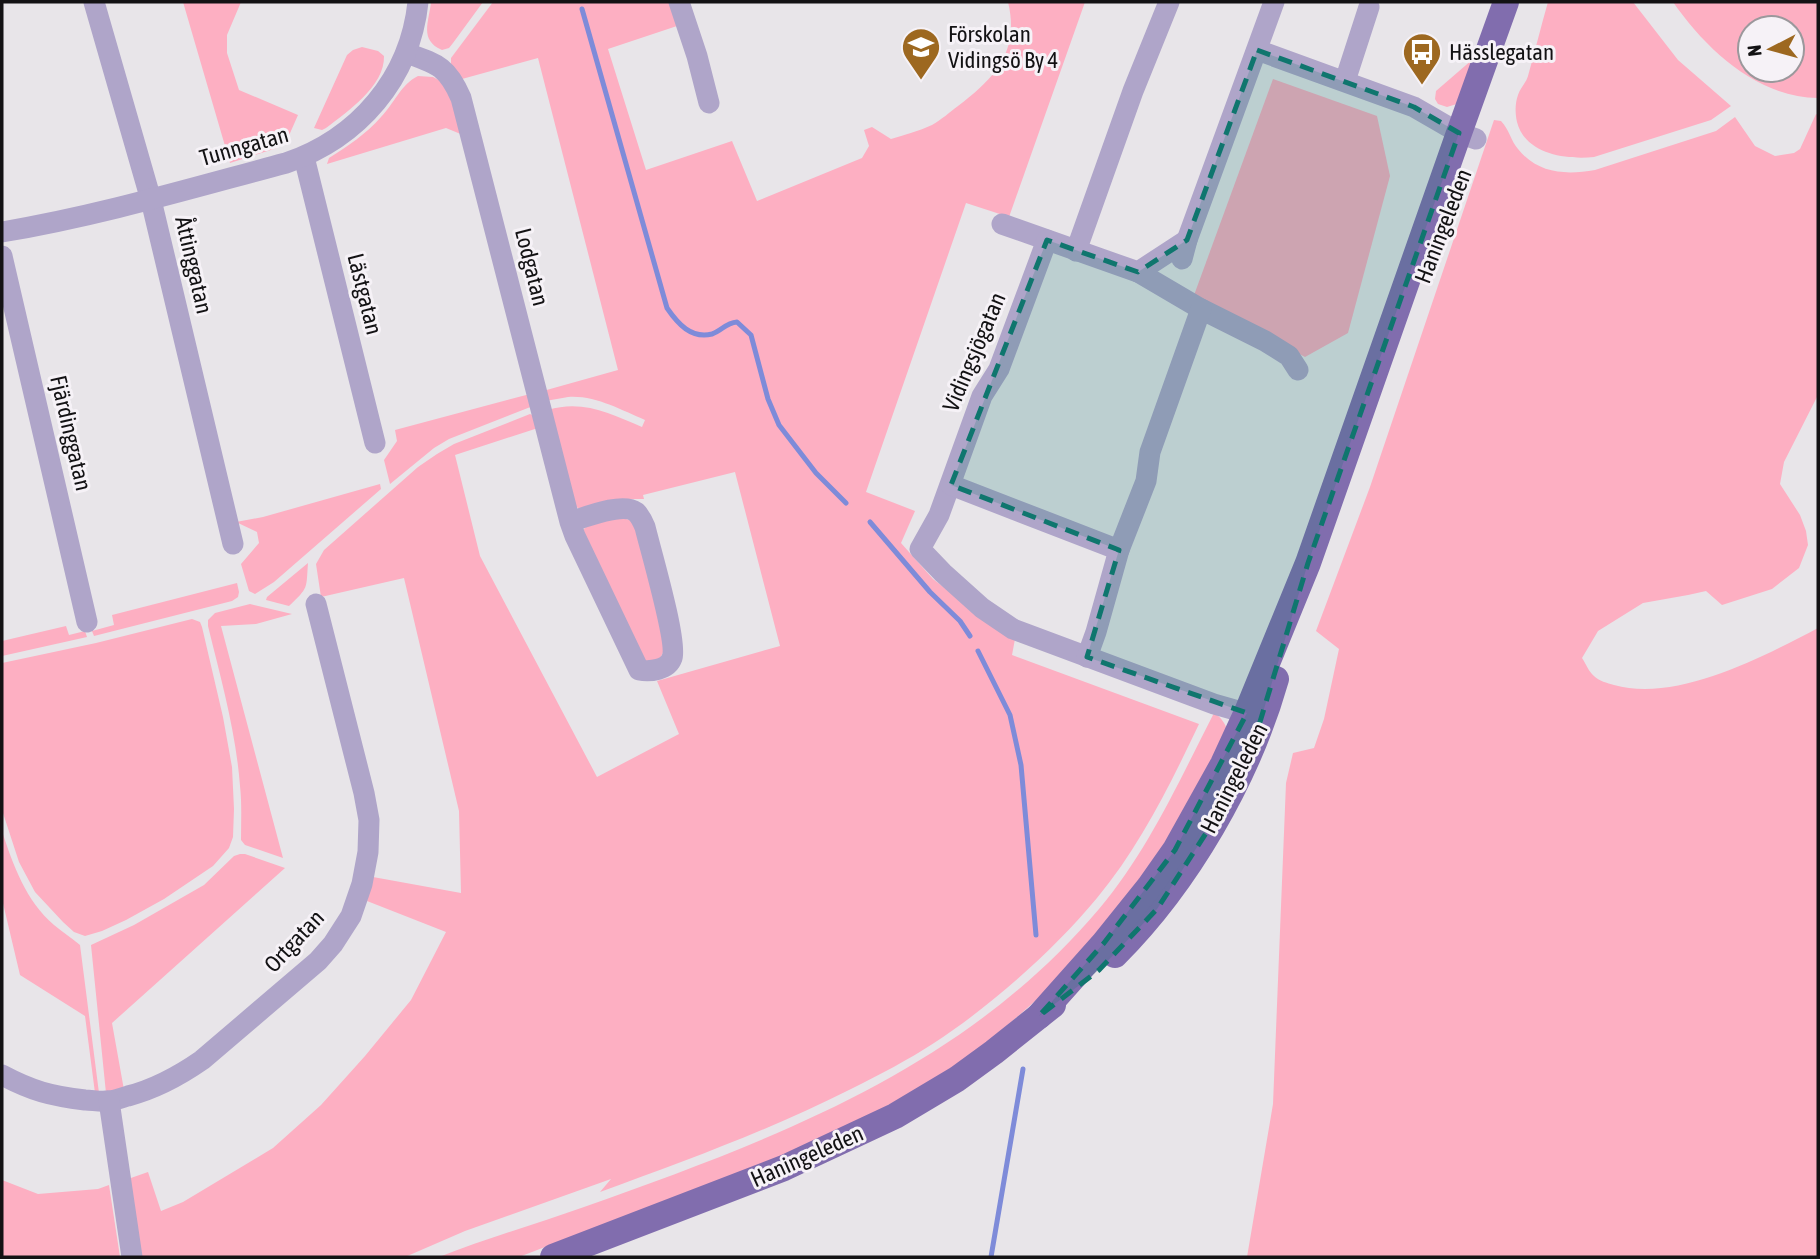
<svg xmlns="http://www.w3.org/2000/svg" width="1820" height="1259" font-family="'Asap Condensed',sans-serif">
<rect width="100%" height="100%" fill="#e8e5e9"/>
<g fill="#fdafc2" fill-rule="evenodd">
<path d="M 183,2 L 241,2 L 227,35 L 227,53 L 239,90 L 298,115 L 287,140 L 277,148 L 230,163 Z"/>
<path d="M 431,2 L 483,2 L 453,43 L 449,48 L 442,50 C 419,40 429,22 431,2 Z"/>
<path d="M 493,2 L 676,2 L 683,24 L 608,49 L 646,170 L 732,141 L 757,201 L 862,158 L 869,146 L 864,130 L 872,127 L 891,139 C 904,135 919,131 932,125 C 941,120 950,112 958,106 C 995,78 1020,51 1008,2 L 1085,2 L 1009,217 L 966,203 L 866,492 L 915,511 L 901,543 L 933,579 L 998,629 L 1015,639 L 1012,655 L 1199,724 C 1170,785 1140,846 1097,898 C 1054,950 991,1006 934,1043 C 908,1060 879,1075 851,1089 C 770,1130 685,1161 600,1192 L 611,1179 L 465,1231 L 405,1257 L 140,1257 L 128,1179 L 148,1172 L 161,1211 L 183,1202 L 273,1148 L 321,1105 L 365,1056 L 411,1000 L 446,932 L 367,901 L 373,877 L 461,893 L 459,811 L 404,578 L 321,597 L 316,564 L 324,550 L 418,467 L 437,454 L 454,444 L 530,414 L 534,416 L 538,428 L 455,455 L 480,556 L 597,777 L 679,734 L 657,681 L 780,646 L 735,472 L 643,495 L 644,499 L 625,499 L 585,509 L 578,508 L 573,504 L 548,410 C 582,399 612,414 642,427 L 645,420 C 621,410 595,395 568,397 C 561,398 553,400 545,401 L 543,391 L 618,370 L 538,58 L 462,79 L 451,64 L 451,58 Z"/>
<path d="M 1548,2 L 1633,2 L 1678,60 L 1731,106 L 1711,120 L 1594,157 C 1566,160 1525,154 1517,122 C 1515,113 1515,103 1518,95 C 1520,88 1526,83 1528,76 C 1535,51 1541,26 1548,2 Z"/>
<path d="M 1673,2 L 1818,2 L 1818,98 C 1756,97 1706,49 1673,2 ZM 1750,28 L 1792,28 L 1792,70 L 1750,70 Z"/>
<path d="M 362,47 L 378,51 L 384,56 C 385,86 347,112 326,128 L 322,130 L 314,128 L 347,55 L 353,50 Z"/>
<path d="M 1473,59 L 1460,103 L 1447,107 L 1438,104 L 1435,99 L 1436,91 Z"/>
<path d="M 418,76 L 433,77 L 446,84 L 463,135 L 446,128 L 327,164 L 329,158 C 348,146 366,134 381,117 C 394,104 401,84 418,76 Z"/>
<path d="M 1273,79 L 1377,116 L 1390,176 L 1348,333 L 1305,357 L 1193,298 Z"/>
<path d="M 1816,114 L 1818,115 L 1818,395 L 1784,462 L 1780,484 L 1800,515 L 1806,531 L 1808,545 L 1799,568 L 1772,589 L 1722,605 L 1706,591 L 1688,595 L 1643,603 L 1598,631 L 1582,658 C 1586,664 1589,672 1594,676 C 1599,681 1607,683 1614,685 C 1676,703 1763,657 1818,628 L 1818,1257 L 1247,1257 L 1273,1104 L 1286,783 L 1293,753 L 1314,748 L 1324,719 L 1339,649 L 1316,631 L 1370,487 L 1494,120 L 1501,121 C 1509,129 1511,141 1518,149 C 1538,174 1566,175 1595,170 L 1716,131 L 1735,117 L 1755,146 L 1775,156 L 1794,153 L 1800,149 Z"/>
<path d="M 530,394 L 533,406 L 449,439 L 434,448 L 390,484 L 384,460 L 397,441 L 395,430 Z"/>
<path d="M 380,484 L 381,489 L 274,582 L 255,594 L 249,591 L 241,564 L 259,543 L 257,532 L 236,522 L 263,517 Z"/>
<path d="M 618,517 L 630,520 L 638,529 L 667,643 L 660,659 L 646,662 L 582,531 L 588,525 Z"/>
<path d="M 308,563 C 306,589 309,587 289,606 L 266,600 L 267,597 Z"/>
<path d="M 237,583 L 239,592 L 238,597 L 232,601 L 94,636 L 92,631 L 114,625 L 112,615 Z"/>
<path d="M 250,604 L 292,614 L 256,624 L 221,626 L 283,858 L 245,845 L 241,840 C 241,822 242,804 240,786 C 236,732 221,679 208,626 L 208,620 L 215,613 Z"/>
<path d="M 192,619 L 200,622 L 202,627 L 223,717 L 232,767 L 234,809 L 233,837 L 229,848 L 213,866 L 164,899 L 126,920 L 102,931 L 85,936 L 74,932 L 63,922 L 35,892 L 19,862 L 2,810 L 2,663 L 96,643 Z"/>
<path d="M 66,626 L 69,635 L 85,631 L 87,637 L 2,656 L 2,641 Z"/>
<path d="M 1214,713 C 1221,717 1224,722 1227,729 L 1165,851 L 1062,977 L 1008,1025 L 961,1062 L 907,1095 L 859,1121 L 787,1154 L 519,1257 L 439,1257 C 487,1238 536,1224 584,1207 C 775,1139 964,1069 1099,909 C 1148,851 1179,781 1214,713 Z"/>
<path d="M 2,831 C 13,865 26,901 54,925 C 62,932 72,938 80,945 L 99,1093 L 95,1093 L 85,1016 L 20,975 L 2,899 Z"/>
<path d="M 240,854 L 245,854 L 285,868 L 112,1023 L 124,1090 L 106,1093 L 91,945 L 134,925 L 204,885 L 234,856 Z"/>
<path d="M 2,1180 L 38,1194 L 98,1189 L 109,1185 L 120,1257 L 2,1257 Z"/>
</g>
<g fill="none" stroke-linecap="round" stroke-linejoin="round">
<g stroke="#7e8bd9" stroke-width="5">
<path d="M 582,9 L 667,308 C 678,324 691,339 712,334 C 722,331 725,323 737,322 L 751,335 L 768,399 L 779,425 L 816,473 L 846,503"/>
<path d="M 870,522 L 930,592 L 960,621 L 970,636"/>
<path d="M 978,651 L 1010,715 L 1021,765 L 1036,935"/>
<path d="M 991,1257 L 1023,1069"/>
</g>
<g stroke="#afa5c9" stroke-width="21">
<path d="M 94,2 L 151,200 L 233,544"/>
<path d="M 679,2 L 697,56 L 709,103"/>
<path d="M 1257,50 L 1414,107 L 1459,133 L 1476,139"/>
<path d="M 406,53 C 437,64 447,66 461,98 L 570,522 L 575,536 L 639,670 C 650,672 668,670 672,658 C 678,643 650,548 645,527 C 643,522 640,516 636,512 C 622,502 586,517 570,522"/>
<path d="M 1345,81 L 1369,7"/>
<path d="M 304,157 L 375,443"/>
<path d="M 1002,224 L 1138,272 L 1187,240"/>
<path d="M 2,232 C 98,216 192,188 286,163 C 359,138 410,78 418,2"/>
<path d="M 1047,240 L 999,369 L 982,396 L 939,515 L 920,549 L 943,573 L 982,608 L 1013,629 L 1214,704 L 1235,710 L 1260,714"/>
<path d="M 1076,251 L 1133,91 L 1169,2"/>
<path d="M 2,256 L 87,622"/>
<path d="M 1182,259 L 1187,240 L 1274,2"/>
<path d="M 1138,272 L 1201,309 L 1265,341 L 1289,356 L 1298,370"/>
<path d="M 951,485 L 1119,550"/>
<path d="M 1087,657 L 1096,632 L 1119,550 L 1146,481 L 1150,452 L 1201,309"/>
<path d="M 2,1075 C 32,1091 51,1096 85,1100 C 92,1100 100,1102 107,1101 C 114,1101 121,1098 128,1096 C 155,1089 179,1076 202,1060 L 318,961 L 333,944 L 351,916 L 362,884 L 368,852 L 369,820 L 364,793 L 316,604"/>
<path d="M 109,1101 L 132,1257"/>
</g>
<g stroke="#816dae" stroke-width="26">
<path d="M 1115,955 C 1187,883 1248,778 1276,679"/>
<path d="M 1039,1016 L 1104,943 L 1149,887 L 1175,850 L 1223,764 L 1247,712 L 1308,563 L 1459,133 L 1506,2"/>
<path d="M 553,1257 L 784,1168 L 895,1116 L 957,1079 L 994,1052 L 1053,1005"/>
</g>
</g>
<path fill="#0f766e" fill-opacity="0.2" stroke="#0f766e" stroke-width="5" stroke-dasharray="14 9" stroke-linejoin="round" d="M 1257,50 L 1414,107 L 1459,133 L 1308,563 L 1253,745 L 1221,810 L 1157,909 L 1099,970 L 1039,1016 L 1104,943 L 1175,850 L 1247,713 L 1087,657 L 1119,550 L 951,485 L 1047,240 L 1138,272 L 1187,240 Z"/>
<defs>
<g id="school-pin" transform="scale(2.0125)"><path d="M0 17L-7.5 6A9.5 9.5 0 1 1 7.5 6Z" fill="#9d6820" stroke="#f6f2f7"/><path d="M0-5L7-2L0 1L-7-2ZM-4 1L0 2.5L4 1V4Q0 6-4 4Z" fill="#fff"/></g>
<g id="bus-pin" transform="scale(2.0125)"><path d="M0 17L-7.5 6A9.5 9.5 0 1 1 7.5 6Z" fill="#9d6820" stroke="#f6f2f7"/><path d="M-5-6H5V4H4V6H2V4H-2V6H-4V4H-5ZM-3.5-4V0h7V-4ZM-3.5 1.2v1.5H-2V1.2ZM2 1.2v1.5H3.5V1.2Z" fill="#fff"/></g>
</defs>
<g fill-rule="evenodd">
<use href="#school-pin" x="921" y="47"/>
<use href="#bus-pin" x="1422" y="52"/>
</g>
<g text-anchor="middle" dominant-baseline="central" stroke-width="6" stroke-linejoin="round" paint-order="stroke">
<g font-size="23" fill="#131214" stroke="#f6f2f7" text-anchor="start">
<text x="948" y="34">Förskolan<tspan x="948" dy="26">Vidingsö By 4</tspan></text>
<text x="1449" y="52">Hässlegatan</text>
</g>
<g font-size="23" fill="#131214" stroke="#f6f2f7">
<text transform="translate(244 146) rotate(-16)">Tunngatan</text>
<text transform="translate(1443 226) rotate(-69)">Haningeleden</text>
<text transform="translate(194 265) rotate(77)">Åttinggatan</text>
<text transform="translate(532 267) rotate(76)">Lodgatan</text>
<text transform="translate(365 294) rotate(76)">Lästgatan</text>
<text transform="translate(974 352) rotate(-67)">Vidingsjögatan</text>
<text transform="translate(71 433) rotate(77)">Fjärdinggatan</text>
<text transform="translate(1234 778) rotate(-63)">Haningeleden</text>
<text transform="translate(294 941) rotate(-47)">Ortgatan</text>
<text transform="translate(807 1156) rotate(-24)">Haningeleden</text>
</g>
</g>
<rect width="1820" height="1259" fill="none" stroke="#131214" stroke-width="7"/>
<g transform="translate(1771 49) rotate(264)"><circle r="33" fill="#f6f2f7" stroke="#9b989c" stroke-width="2"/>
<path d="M0-5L12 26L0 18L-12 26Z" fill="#9d6820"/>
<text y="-10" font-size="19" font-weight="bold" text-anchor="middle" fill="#131214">N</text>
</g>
</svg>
